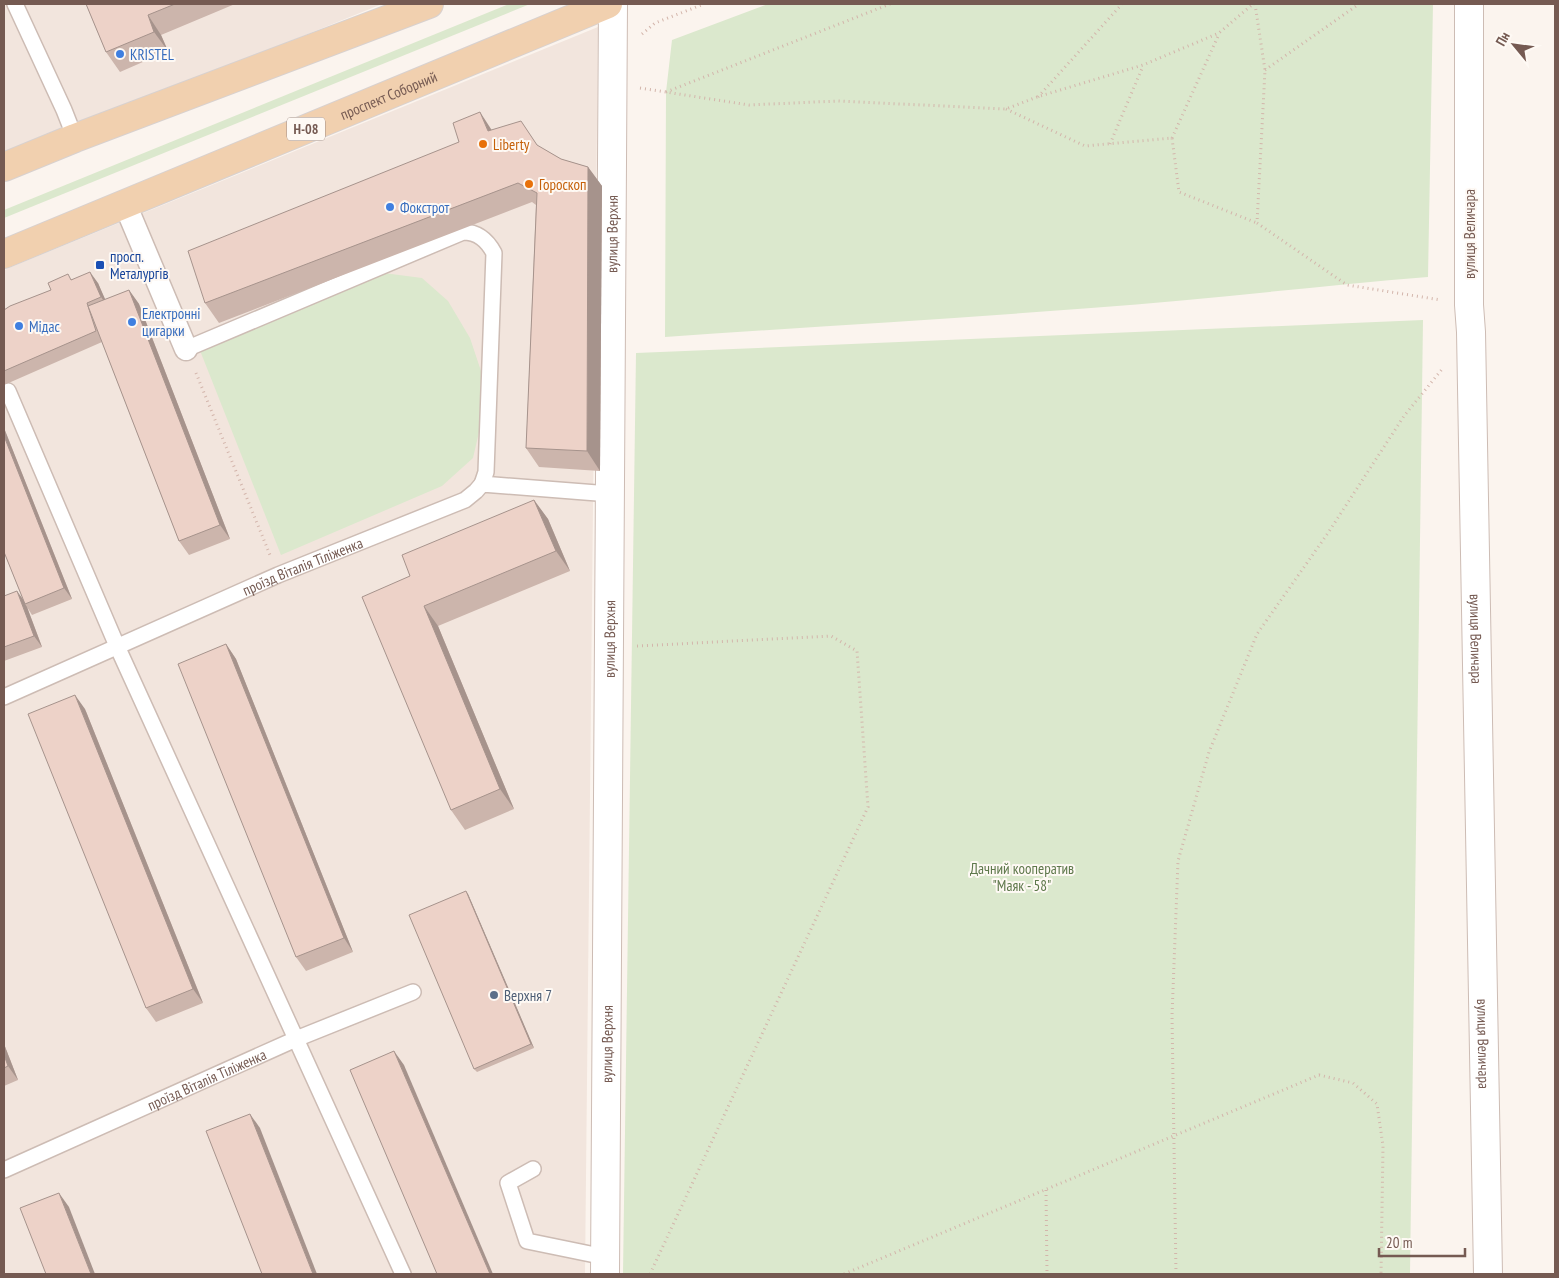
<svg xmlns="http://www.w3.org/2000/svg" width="1559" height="1278" font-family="'PT Sans Narrow',sans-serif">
<rect width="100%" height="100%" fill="#fbf4ee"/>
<g fill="#f2e5dd">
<path d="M 4,4 L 382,4 L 4,157 Z"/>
<path d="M 598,27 L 585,1274 L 4,1274 L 4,270 Z"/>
</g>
<g fill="#dbe8cd">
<path d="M 509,4 L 530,4 L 4,218 L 4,210 Z"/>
<path d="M 768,4 L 1433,4 L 1428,277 C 1316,286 1204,300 1091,308 C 950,319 807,327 665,337 L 666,92 L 672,40 Z"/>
<path d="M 376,272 L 422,278 L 448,301 L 470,338 L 482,374 L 482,419 L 473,458 L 442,486 L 281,555 L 199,348 Z"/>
<path d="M 1423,320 L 1410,1274 L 623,1274 L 636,353 Z"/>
</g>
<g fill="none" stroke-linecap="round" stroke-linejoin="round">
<g stroke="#cdbcb4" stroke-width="18">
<g id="service">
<path d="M 15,4 L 64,110 L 75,138"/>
<path d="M 186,349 L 463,232 C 478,232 487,240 494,253 L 486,472 L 482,484"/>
<path d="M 8,391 L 117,646 L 403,1274"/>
<path id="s1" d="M 4,697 L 278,575 L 465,500 L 476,491 L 482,484 L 610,494"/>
<path d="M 533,1169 L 508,1183 L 527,1241 L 605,1257"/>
<path id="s2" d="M 4,1170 L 296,1039 L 413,992"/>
</g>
</g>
<g stroke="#cdbcb4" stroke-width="25">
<path id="pedestrian" d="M 125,204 L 186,349"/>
</g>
<g stroke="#cdbcb4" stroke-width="30">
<g id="tertiary">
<path id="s3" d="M 1469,4 L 1469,305 L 1471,332 L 1488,1274"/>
<path id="s4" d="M 605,1274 L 613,4"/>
</g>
</g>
<g stroke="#d8d1cf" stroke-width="30">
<g id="primary">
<path d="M 4,167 L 75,138 L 429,4"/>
<path id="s5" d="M 4,254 L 608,4"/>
</g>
</g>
<g stroke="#d3b5ab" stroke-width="3" stroke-dasharray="1 4" stroke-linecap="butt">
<path d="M 1255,4 L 1265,70 L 1257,223 L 1347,285 L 1441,300"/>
<path d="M 642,34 L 655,23 L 704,4"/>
<path d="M 1265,70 L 1359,4"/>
<path d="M 640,88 L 749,105 L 838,101 L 1006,109 L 1037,97 L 1143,65 L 1219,33 L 1253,4"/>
<path d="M 666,92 L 890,4"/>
<path d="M 1038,97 L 1122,4"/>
<path d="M 1006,109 L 1085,146 L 1172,138 L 1179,192 L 1257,223"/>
<path d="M 1172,138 L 1219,34"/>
<path d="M 1110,144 L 1143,66"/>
<path d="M 196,373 L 270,555"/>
<path d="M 637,646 L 831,636 L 857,651 L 868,807 L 650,1274"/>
<path d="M 1046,1190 L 1047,1274"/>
<path d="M 844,1274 L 1319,1075 L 1353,1083 L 1377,1104 L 1383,1146 L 1381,1274"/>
<path d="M 1176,1274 L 1172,1016 L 1178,861 L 1209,752 L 1257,634 L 1328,533 L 1404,416 L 1443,368"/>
</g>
<use href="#service" stroke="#fff" stroke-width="15"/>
<use href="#pedestrian" stroke="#fff" stroke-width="22"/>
<use href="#tertiary" stroke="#fff" stroke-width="28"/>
<use href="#primary" stroke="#f1d0af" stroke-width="28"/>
</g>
<g fill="#ccb5ac">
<path d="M 86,4 L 235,4 L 161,35 L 168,51 L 120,72 L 106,52 Z"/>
<path d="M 492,130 L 538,146 L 561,159 L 588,167 L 602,186 L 600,471 L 539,467 L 526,448 L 536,205 L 532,202 L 219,323 L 205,303 Z"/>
<path d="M 72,279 L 98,283 L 105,300 L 129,290 L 139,304 L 230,539 L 189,555 L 179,541 L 102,342 L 4,385 L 4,310 L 51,290 Z"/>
<path d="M 4,428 L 72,599 L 32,615 L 27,607 L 42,647 L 4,661 L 4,596 L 23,599 L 4,552 Z"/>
<path d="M 534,500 L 548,519 L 570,571 L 438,626 L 514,809 L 465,830 L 451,810 L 410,576 Z"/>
<path d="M 226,644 L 236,659 L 353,952 L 306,971 L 296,957 Z"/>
<path d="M 85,709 L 203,1003 L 156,1022 L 146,1008 Z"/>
<path d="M 468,894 L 534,1048 L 477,1072 L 474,1069 Z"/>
<path d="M 4,1044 L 18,1080 L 4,1086 Z"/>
</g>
<g fill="#a6938c">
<path d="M 148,15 L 161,35 L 168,51 L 154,32 Z"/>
<path d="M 480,112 L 493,132 L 488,131 Z"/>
<path d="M 588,167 L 602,186 L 600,471 L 587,451 Z"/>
<path d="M 90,272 L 98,283 L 109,308 L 101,297 Z"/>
<path d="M 129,290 L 139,304 L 230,539 L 220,525 Z"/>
<path d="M 4,428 L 72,599 L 64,588 L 4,436 Z"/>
<path d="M 534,500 L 548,519 L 570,571 L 556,551 Z"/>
<path d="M 17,591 L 25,602 L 25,604 L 27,607 L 42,647 L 34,636 Z"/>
<path d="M 424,606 L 438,626 L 514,809 L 500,789 Z"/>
<path d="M 226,644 L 236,659 L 353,952 L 344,938 Z"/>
<path d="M 75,695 L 85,709 L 203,1003 L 193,989 Z"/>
<path d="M 466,891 L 468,894 L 534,1048 L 531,1044 Z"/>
<path d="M 4,1044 L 18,1080 L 8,1066 L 4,1055 Z"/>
<path d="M 394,1051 L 404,1065 L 493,1274 L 490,1274 Z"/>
<path d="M 250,1114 L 260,1128 L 317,1274 L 313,1274 Z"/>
<path d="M 59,1193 L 69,1207 L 95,1274 L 91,1274 Z"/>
</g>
<g fill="#edd2c8" stroke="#a6938c">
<path d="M 86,4 L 175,4 L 148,15 L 154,32 L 106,52 Z"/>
<path d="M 480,112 L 488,131 L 521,121 L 537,145 L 561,159 L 588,167 L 587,451 L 526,448 L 537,193 L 518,183 L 205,303 L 188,251 L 459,142 L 453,123 Z"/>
<path d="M 90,272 L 101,297 L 87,303 L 96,331 L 4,371 L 4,310 L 10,306 L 51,290 L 48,283 L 68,274 L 71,280 Z"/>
<path d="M 129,290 L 220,525 L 179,541 L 88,306 Z"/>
<path d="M 4,436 L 64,588 L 25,604 L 4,552 Z"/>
<path d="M 534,500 L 556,551 L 424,606 L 500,789 L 451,810 L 362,597 L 410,576 L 402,555 Z"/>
<path d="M 17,591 L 34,636 L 4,647 L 4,596 Z"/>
<path d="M 226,644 L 344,938 L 296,957 L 178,664 Z"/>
<path d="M 75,695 L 193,989 L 146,1008 L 28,714 Z"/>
<path d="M 466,891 L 531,1044 L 474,1069 L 409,915 Z"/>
<path d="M 394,1051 L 490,1274 L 437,1274 L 350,1070 Z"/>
<path d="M 4,1055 L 8,1066 L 4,1068 Z"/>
<path d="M 250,1114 L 313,1274 L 262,1274 L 206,1131 Z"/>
<path d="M 59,1193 L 91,1274 L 46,1274 L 20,1208 Z"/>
</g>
<g fill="#3f7fe0" stroke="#fef9f4" stroke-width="2">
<circle cx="120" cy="54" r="5"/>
<circle cx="390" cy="207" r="5"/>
<circle cx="132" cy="322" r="5"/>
<circle cx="19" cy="326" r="5"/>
</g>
<g fill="#e8710a" stroke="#fef9f4" stroke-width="2">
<circle cx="483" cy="144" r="5"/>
<circle cx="529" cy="184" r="5"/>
</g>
<rect fill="#1a4fb4" stroke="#fef9f4" stroke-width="2" x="95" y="260" width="10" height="10" rx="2.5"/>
<circle fill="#5c6f8a" stroke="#fef9f4" stroke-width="2" cx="494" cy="995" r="5"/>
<g text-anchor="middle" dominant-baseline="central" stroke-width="4" stroke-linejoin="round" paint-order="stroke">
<rect fill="#fef9f4" stroke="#9e8a83" stroke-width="1" x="287" y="117.5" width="38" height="23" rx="4"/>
<g font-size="14" font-weight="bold" fill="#755a52">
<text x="306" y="129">Н-08</text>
</g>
<g font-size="15" fill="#366cbe" stroke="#fef9f4" text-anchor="start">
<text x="130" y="54">KRISTEL</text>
<text x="400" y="207">Фокстрот</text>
<text x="142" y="313">Електронні<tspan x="142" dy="17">цигарки</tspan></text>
<text x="29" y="326">Мідас</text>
</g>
<g font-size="15" fill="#755a52" stroke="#fef9f4">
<text stroke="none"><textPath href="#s5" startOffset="416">проспект Соборний</textPath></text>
<text stroke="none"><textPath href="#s4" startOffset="1040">вулиця Верхня</textPath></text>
<text transform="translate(1469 234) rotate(-90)">вулиця Величара</text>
<text stroke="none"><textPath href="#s1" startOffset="326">проїзд Віталія Тіліженка</textPath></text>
<text stroke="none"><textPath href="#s4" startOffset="635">вулиця Верхня</textPath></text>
<text stroke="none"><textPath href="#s3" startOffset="635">вулиця Величара</textPath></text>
<text stroke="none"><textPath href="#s4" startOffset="230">вулиця Верхня</textPath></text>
<text stroke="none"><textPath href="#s3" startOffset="1040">вулиця Величара</textPath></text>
<text stroke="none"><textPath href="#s2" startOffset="222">проїзд Віталія Тіліженка</textPath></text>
</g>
<g font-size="15" fill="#c56008" stroke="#fef9f4" text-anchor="start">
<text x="493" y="144">Liberty</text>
<text x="539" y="184">Гороскоп</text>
</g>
<g font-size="15" fill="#164399" stroke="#fef9f4" text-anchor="start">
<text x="110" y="256">просп.<tspan x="110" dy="17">Металургів</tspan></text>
</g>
<g font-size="15" fill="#5e784b" stroke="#fef9f4">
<text x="1022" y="868">Дачний кооператив<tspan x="1022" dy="17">"Маяк - 58"</tspan></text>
</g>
<g font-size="15" fill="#4e5e75" stroke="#fef9f4" text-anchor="start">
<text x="504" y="995">Верхня 7</text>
</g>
</g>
<rect width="1559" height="1278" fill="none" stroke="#755a52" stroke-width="10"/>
<g transform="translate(1514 45) rotate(299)" stroke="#fef9f4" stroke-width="4" paint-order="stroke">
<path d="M0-4L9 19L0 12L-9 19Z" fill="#755a52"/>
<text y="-8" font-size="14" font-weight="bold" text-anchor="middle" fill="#755a52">Пн</text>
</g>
<path d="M1379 1248v8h86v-8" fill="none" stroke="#755a52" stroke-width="2.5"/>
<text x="1386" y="1248" font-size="15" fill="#755a52" stroke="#fef9f4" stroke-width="4" paint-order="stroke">20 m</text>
</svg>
